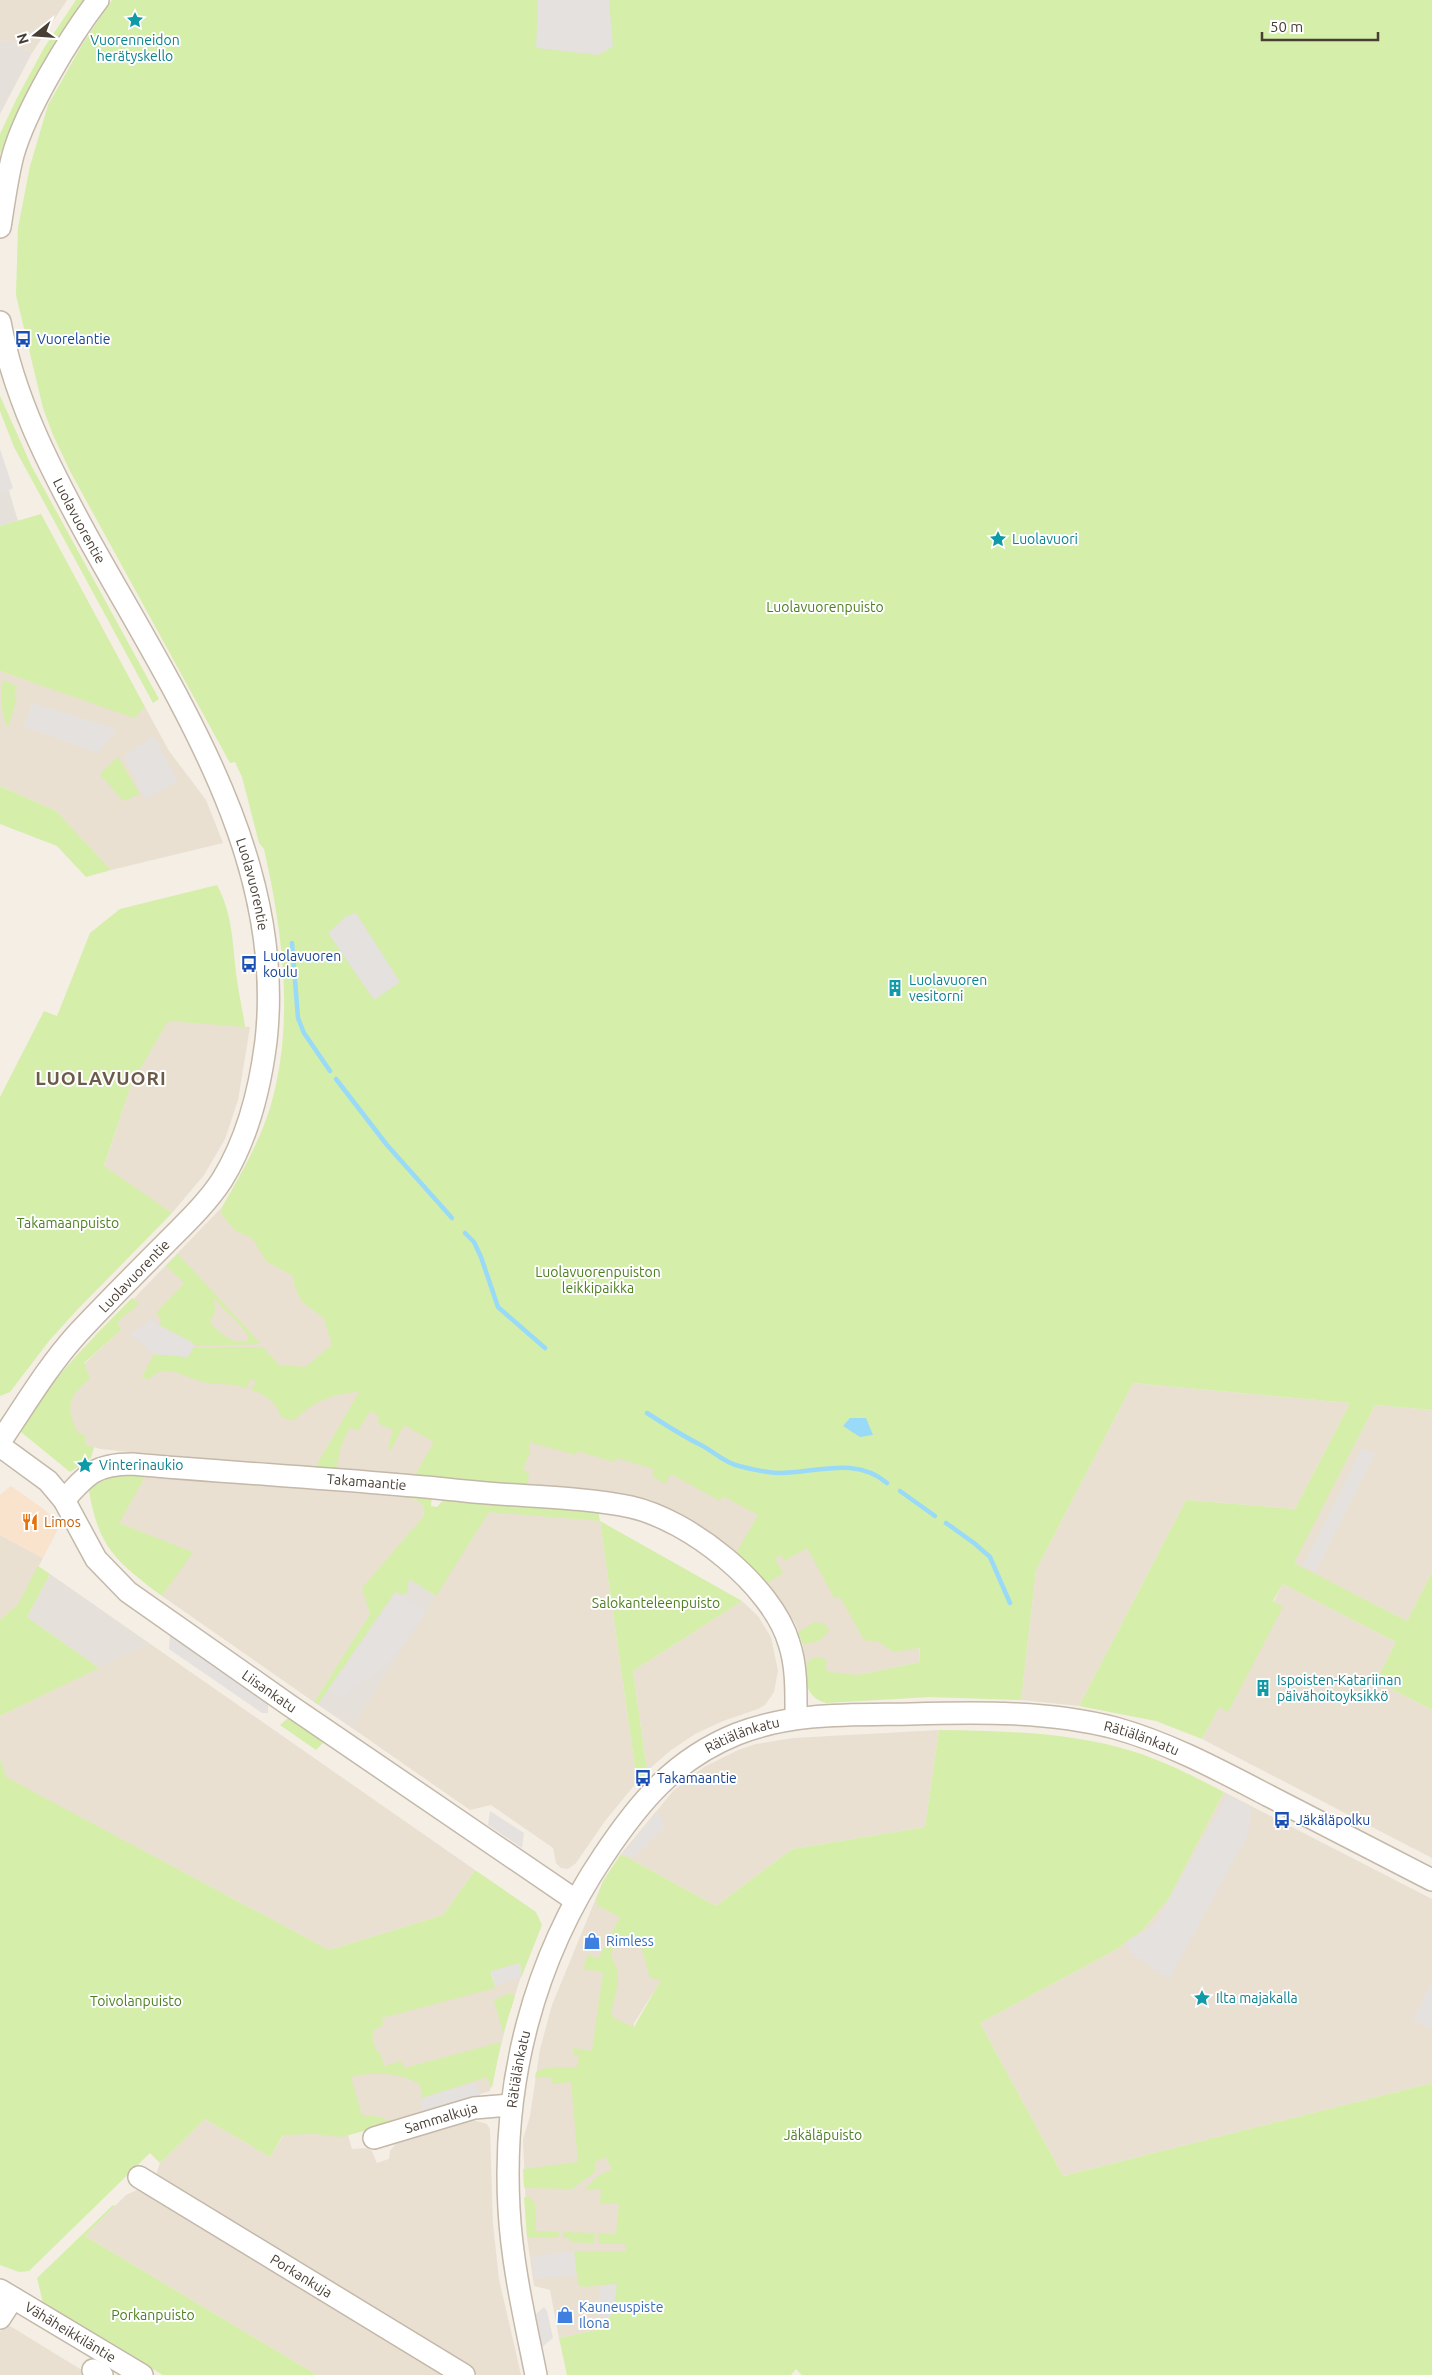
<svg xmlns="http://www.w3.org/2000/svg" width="1432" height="2375" font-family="Ubuntu,sans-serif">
<rect width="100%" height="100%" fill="#f4eee5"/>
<g fill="#e9e0d2">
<path d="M 0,0 L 67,0 L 32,53 L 7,40 L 0,42 Z"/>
<path d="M 0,671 L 134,717 L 145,707 L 169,751 L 206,800 L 223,843 L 111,870 L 56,811 L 0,786 Z"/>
<path d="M 168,1020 L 250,1027 L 238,1100 L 225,1139 L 204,1175 L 172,1213 L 104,1167 L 131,1085 Z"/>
<path d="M 235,1200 L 467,1481 L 129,1452 L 101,1449 L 70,1441 L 49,1396 L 121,1330 L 115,1318 L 225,1204 Z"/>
<path d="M 1133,1383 L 1350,1403 L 1295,1509 L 1186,1500 L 1079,1706 L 1021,1700 L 1036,1570 Z"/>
<path d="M 556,1402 L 652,1423 L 786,1498 L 748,1566 L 707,1534 L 508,1485 L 509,1471 Z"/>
<path d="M 1375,1405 L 1432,1410 L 1432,1572 L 1407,1621 L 1293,1563 Z"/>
<path d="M 146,1475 L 411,1498 L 421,1503 L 424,1510 L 423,1517 L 370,1614 L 314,1702 L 162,1596 L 192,1552 L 118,1523 Z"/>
<path d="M 802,1499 L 919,1629 L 920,1662 L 806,1686 L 803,1645 L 796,1625 L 784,1605 L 759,1576 Z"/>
<path d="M 489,1511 L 600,1521 L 637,1782 L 605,1821 L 576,1863 L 568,1869 L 561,1868 L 556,1863 L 553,1848 L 491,1805 L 470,1810 L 352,1728 Z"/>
<path d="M 0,1535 L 43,1558 L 18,1604 L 0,1620 Z"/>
<path d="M 1283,1584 L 1396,1642 L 1376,1681 L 1432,1710 L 1432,1858 L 1202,1739 Z"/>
<path d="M 742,1601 L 758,1616 L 771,1637 L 778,1671 L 774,1692 L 765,1705 L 758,1709 L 723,1721 L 695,1734 L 670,1751 L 647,1771 L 633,1671 Z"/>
<path d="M 149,1643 L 475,1870 L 443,1915 L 329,1950 L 5,1777 L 0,1759 L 0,1716 Z"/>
<path d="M 939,1730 L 925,1827 L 792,1849 L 716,1906 L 621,1854 L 674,1790 L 704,1767 L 738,1750 L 756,1744 L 793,1738 Z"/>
<path d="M 1224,1792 L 1432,1899 L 1432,2083 L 1063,2176 L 980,2023 L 1117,1949 L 1142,1931 L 1169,1898 Z"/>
<path d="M 603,1881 L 690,1935 L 634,2023 L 623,2298 L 600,2329 L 559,2338 L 550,2290 L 534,2286 L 527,2237 L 523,2139 L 530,2116 L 540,2049 L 552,2005 Z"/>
<path d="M 522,1973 L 507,2021 L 490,2091 L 366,2130 L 332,2017 Z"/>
<path d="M 294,2118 L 348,2135 L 352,2149 L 367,2148 L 372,2151 L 377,2163 L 389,2159 L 390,2151 L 396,2143 L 473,2120 L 487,2124 L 490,2129 L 493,2224 L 499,2279 L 521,2375 L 478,2375 L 158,2181 L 156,2175 L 160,2163 L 205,2119 L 270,2157 Z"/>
<path d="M 137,2190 L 143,2191 L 451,2375 L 317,2375 L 85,2236 L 126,2195 Z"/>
<path d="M 10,2326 L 90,2375 L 0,2375 L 0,2332 L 3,2328 Z"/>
</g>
<path fill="#f9e3cd" d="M 11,1486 L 45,1510 L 59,1527 L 43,1558 L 0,1535 L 0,1495 Z"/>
<g fill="#e6e0da">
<path d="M 7,40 L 32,53 L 0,114 L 0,42 Z"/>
<path d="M 0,461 L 18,521 L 0,526 Z"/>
<path d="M 397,1571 L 436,1596 L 352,1728 L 314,1702 Z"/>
<path d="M 50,1574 L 149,1643 L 99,1668 L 27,1617 Z"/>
</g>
<g fill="#d5eea9" fill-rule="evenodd">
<path d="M 76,0 L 86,0 L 11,128 L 0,154 L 0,134 L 17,98 L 44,48 Z"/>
<path d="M 112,0 L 1432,0 L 1432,1410 L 1375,1405 L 1294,1563 L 1407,1621 L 1432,1572 L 1432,1710 L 1376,1681 L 1396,1642 L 1283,1584 L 1273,1601 L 1283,1607 L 1228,1712 L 1219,1707 L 1202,1739 L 1156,1721 L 1079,1706 L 1186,1500 L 1295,1509 L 1350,1403 L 1133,1383 L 1036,1570 L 1021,1700 L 930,1697 L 826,1703 C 806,1698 802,1678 808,1661 C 815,1657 820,1655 827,1661 L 825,1667 L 829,1672 L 858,1675 L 920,1662 L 920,1648 L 893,1652 L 879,1642 L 864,1640 L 840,1597 L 835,1599 L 807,1548 L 784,1561 L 781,1555 L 775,1558 L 783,1573 L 766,1584 L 735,1555 L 758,1515 L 723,1496 L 720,1501 L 671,1474 L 665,1484 L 652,1476 L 654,1469 L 616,1458 L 614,1462 L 577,1451 L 576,1455 L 529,1442 L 530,1453 L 523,1469 L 529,1473 L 527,1487 L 414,1477 L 434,1442 L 404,1425 L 391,1450 L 388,1448 L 393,1430 L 377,1423 L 380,1417 L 370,1411 L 358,1431 L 350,1427 L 341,1446 L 336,1470 L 315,1468 L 359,1392 C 334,1393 311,1402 294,1421 L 281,1417 C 278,1404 264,1393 251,1390 L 256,1381 L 251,1379 L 246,1388 C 231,1382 214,1386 199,1381 C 183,1376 162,1362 149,1380 L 142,1377 L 154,1354 L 187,1357 L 192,1348 L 263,1347 L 279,1365 L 305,1367 L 332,1345 L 324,1318 L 302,1302 L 295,1288 L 293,1276 L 266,1261 L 252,1238 L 234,1230 L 222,1214 L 222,1207 C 240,1176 259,1143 270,1108 C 295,1024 283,933 264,849 L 259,843 L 242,777 L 235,762 L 230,763 L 70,471 L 53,435 L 43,408 L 16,295 L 18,228 L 30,166 L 48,105 L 83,43 Z"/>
<path d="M 0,396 L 32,467 L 159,699 L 153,703 L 14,447 L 0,411 Z"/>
<path d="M 41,514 L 145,707 L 134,718 L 0,671 L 0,526 Z"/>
<path d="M 3,680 L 17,686 L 14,697 L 17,698 L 8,728 C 1,714 0,693 3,680 Z"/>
<path d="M 118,757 L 140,794 L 123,801 L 100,774 Z"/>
<path d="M 0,786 L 56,811 L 111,870 L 86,877 L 57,846 L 0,824 Z"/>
<path d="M 217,885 C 234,918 232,945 237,980 C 239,996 243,1011 245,1027 L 168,1021 L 131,1085 L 104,1166 L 172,1213 L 76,1311 L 49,1341 L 10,1392 L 0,1396 L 0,1097 L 44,1011 L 57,1016 L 90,933 L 120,909 Z"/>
<path d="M 178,1254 L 261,1344 L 194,1346 L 194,1344 L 159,1325 L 161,1320 L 156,1313 L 184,1283 L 166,1266 ZM 214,1298 L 246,1332 L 249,1339 L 246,1342 C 231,1343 219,1333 210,1322 L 215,1312 Z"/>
<path d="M 132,1298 L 139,1304 L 117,1322 L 121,1330 L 84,1363 L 90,1379 C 67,1396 66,1408 78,1433 L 85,1435 L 85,1445 L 94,1447 L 91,1458 L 70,1472 L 21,1432 C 48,1381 92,1339 132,1298 Z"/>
<path d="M 146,1475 L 119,1523 L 193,1552 L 162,1596 C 117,1562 99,1549 89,1491 C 103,1474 125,1475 146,1475 Z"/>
<path d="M 400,1493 L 432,1496 L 431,1506 L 437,1507 L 446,1497 L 598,1510 L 600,1521 L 742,1601 L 633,1671 L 647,1771 L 643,1778 L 637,1782 L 600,1521 L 489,1512 L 436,1596 L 409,1579 L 407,1593 L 402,1595 L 395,1592 L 318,1704 L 314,1702 L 370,1614 L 362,1588 L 423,1517 C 427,1500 413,1498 399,1497 Z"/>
<path d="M 38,1566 L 50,1574 L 27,1617 L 99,1668 L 0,1716 L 0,1620 L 18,1604 Z"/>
<path d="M 815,1622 L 825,1624 L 829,1631 L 821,1640 L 803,1645 L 798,1632 Z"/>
<path d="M 287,1719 L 291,1719 L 346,1754 L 324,1742 L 316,1750 L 280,1725 Z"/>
<path d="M 939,1730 C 1004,1731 1072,1732 1135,1752 C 1166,1762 1195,1777 1224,1792 L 1169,1898 L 1142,1931 L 1117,1949 L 980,2023 L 1063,2176 L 1432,2083 L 1432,2375 L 802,2375 L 796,2369 L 791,2375 L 567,2375 L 559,2338 L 600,2329 L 613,2312 L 601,2285 L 584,2287 L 578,2284 L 574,2251 L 625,2251 L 625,2244 L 599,2244 L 598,2233 L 616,2234 L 619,2204 L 600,2203 L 601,2190 L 584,2190 L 598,2176 L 612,2169 L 606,2157 L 595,2162 L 595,2172 L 572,2189 L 524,2188 L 523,2169 L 578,2162 L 571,2082 L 552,2084 L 551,2078 L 535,2078 L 536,2072 L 548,2067 L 577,2067 L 579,2056 L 574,2056 L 574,2048 L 592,2051 L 603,1972 L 584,1969 L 584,1967 L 588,1954 L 598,1959 L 620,1917 L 598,1906 L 598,1902 L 596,1901 L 603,1881 L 621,1854 L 716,1906 L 792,1849 L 925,1827 ZM 626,1938 L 641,1946 L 650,1978 L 661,1980 L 634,2027 L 615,2019 L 611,2012 L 618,1985 L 617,1969 L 611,1956 L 614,1943 Z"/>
<path d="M 0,1759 L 6,1777 L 329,1950 L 443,1915 L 475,1870 L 536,1912 L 542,1925 L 521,1978 L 520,1963 L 491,1972 L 495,1988 L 382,2018 L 383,2025 L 374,2030 L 372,2038 L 377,2052 L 380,2052 L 384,2066 L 401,2061 L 404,2068 L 501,2042 L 492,2088 L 487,2077 L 422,2098 L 420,2084 C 398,2072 374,2071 351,2077 L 362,2115 L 371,2115 L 395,2122 L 342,2137 L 315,2134 L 283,2135 L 270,2157 L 205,2119 L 160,2163 L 150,2153 L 29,2271 L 19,2272 L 0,2265 Z"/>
<path d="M 510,1993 L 515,1996 L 503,2034 L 494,2000 Z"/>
<path d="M 524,2197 L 532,2197 L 532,2201 L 535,2201 L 536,2231 L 559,2232 L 558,2238 L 527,2237 Z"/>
<path d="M 113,2205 L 115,2206 L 85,2236 L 317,2375 L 163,2375 L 43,2303 L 37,2278 Z"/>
<path d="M 563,2232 L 595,2233 L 594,2243 L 570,2242 L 570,2238 L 563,2238 Z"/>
</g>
<g fill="#e5e1de">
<path d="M 538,0 L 609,0 L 613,46 L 599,55 L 536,48 Z"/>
<path d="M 0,449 L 13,488 L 0,496 Z"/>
<path d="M 32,703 L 117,729 L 98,753 L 24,727 Z"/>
<path d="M 154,736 L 178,782 L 145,799 L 124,756 Z"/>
<path d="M 356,913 L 400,982 L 374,1000 L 328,933 L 346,916 Z"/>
<path d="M 150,1317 L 159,1325 L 195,1344 L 188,1357 L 154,1354 L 129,1334 L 145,1325 Z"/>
<path d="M 1362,1448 L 1375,1454 L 1315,1572 L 1303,1566 Z"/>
<path d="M 396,1592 L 427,1611 L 389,1663 L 340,1697 L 329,1690 Z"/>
<path d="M 170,1634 L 268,1703 L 268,1713 L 262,1713 L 169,1649 Z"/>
<path d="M 1227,1795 L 1252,1808 L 1248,1834 L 1169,1979 L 1133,1955 L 1125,1942 L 1149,1928 L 1158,1919 Z"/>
<path d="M 490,1811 L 524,1833 L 522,1848 L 488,1825 Z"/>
<path d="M 657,1811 L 665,1826 L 634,1857 L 622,1855 Z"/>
<path d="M 520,1963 L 521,1978 L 495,1985 L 491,1971 Z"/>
<path d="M 1432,1982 L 1432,2029 L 1413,2020 Z"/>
<path d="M 476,2082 L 480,2096 L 421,2114 L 422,2098 Z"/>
<path d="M 574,2251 L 576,2275 L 535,2279 L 532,2256 Z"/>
<path d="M 617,2284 L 613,2312 L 610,2317 L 598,2315 L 601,2285 Z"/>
<path d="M 544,2307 L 547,2311 L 553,2338 L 542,2347 L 536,2314 Z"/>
</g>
<path fill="#9adaf9" d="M 850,1418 L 866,1418 L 873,1435 L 860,1437 L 843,1426 Z"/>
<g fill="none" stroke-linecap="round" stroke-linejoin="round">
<g stroke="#9adaf9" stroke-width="4.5">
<path d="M 292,943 L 298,1018 L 304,1033 L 330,1071"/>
<path d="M 336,1079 L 387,1145 L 452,1218"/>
<path d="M 465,1233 L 474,1242 L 481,1257 L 498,1307 L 545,1348"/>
<path d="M 647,1413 C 664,1424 681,1435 699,1444 C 712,1450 724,1463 739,1466 C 750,1469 765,1472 777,1473 C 814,1474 854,1455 887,1483"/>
<path d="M 900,1491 L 935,1516"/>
<path d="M 946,1523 L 974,1543 L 990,1557 L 1010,1603"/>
</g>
<g stroke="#c4b8a9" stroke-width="24">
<g id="minor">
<path d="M 0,227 C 4,203 7,178 13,155 C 26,109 69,38 98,0"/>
<path id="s1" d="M 0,322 C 14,398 49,466 86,534 C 172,690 287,854 266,1041 C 260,1089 248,1138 222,1180 C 207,1203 186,1223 167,1242 C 137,1272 107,1302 78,1333 C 48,1366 25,1405 0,1442"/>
<path id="s2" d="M 0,1446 L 48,1481 L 64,1500 L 96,1559 L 128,1592 L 289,1705 L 575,1900"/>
<path id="s3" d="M 64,1500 C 87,1474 96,1464 132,1464 C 243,1474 354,1479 465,1491 C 519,1497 579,1496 631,1507 C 689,1520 772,1585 789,1643 C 797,1667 796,1693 796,1718"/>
<path id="s4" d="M 374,2138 L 474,2108 L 511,2105"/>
<path id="s5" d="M 139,2177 L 464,2375"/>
<path id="s6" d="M 0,2290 L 142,2375"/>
<path d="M 0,2318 L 13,2298"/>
<path d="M 93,2370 L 102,2375"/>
<path id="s7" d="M 536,2375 C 525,2320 512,2265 509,2209 C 502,2083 533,1960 604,1855 C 640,1801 675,1759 737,1734 C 793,1712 852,1715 911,1714 C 978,1712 1050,1711 1115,1728 C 1169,1743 1219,1770 1269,1796 C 1323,1824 1378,1852 1432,1880"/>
</g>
</g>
<use href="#minor" stroke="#fff" stroke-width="21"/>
</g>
<defs>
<g id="sight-bare" transform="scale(1.35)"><path d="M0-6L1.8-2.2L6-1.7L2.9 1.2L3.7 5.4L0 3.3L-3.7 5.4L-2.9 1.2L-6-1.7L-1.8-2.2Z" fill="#0f9aa8" stroke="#fff" stroke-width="2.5" paint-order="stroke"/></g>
<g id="bus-bare" transform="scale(1.35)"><path d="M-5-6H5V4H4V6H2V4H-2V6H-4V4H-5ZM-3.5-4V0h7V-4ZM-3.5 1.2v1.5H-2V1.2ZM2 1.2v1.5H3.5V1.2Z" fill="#1a4fb4" stroke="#fff" stroke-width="2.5" paint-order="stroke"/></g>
<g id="building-bare" transform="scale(1.35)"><path d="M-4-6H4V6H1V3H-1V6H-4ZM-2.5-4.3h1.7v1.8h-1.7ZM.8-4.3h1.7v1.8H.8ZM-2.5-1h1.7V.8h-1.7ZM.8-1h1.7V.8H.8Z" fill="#0f9aa8" stroke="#fff" stroke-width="2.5" paint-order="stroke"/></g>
<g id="restaurant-bare" transform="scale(1.35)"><path d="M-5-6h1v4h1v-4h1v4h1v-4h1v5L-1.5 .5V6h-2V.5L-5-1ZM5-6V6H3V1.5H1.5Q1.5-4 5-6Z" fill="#e8710a" stroke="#fff" stroke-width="2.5" paint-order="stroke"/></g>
<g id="shop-bare" transform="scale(1.35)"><path d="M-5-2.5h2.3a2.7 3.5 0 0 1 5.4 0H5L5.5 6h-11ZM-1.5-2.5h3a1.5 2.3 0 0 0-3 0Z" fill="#3f7fe0" stroke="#fff" stroke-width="2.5" paint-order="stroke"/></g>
</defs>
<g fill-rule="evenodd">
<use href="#sight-bare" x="135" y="20"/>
<use href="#bus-bare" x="23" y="339"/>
<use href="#sight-bare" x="998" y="539"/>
<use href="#bus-bare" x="249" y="964"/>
<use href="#building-bare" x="895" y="988"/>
<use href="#sight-bare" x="85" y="1465"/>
<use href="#restaurant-bare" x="30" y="1522"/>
<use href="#building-bare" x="1263" y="1688"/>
<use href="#bus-bare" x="643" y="1778"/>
<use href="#bus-bare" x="1282" y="1820"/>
<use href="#shop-bare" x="592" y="1941"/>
<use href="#sight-bare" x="1202" y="1998"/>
<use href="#shop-bare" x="565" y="2315"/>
</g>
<g text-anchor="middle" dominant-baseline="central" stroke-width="4" stroke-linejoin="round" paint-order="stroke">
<g font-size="14" fill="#0d838f" stroke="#fff" text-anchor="start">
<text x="135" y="40" text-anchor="middle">Vuorenneidon<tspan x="135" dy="16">herätyskello</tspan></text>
<text x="1012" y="539">Luolavuori</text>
<text x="909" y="980">Luolavuoren<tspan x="909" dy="16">vesitorni</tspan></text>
<text x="99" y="1465">Vinterinaukio</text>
<text x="1277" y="1680">Ispoisten-Katariinan<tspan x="1277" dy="16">päivähoitoyksikkö</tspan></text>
<text x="1216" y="1998">Ilta majakalla</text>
</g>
<g font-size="14" fill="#164399" stroke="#fff" text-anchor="start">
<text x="37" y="339">Vuorelantie</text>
<text x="263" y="956">Luolavuoren<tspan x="263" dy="16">koulu</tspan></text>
<text x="657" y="1778">Takamaantie</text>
<text x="1296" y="1820">Jäkäläpolku</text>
</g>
<g font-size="14" fill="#483e34" stroke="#fff">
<text stroke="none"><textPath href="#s1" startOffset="215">Luolavuorentie</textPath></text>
<text stroke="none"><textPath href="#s1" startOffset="619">Luolavuorentie</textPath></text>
<text transform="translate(134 1276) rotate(-46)">Luolavuorentie</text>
<text stroke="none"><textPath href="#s3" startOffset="316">Takamaantie</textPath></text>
<text stroke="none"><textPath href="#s2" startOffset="370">Liisankatu</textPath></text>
<text stroke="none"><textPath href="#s7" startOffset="729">Rätiälänkatu</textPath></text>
<text stroke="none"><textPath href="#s7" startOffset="1134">Rätiälänkatu</textPath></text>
<text stroke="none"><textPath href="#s7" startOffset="309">Rätiälänkatu</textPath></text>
<text stroke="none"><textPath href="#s4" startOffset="70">Sammalkuja</textPath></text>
<text stroke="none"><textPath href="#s5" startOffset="190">Porkankuja</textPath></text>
<text stroke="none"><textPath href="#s6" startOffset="82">Vähäheikkiläntie</textPath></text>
</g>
<g font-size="14" fill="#4d8020" stroke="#fff">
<text x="825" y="607">Luolavuorenpuisto</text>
<text x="68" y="1223">Takamaanpuisto</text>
<text x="598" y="1272">Luolavuorenpuiston<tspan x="598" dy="16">leikkipaikka</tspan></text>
<text x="656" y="1603">Salokanteleenpuisto</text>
<text x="136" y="2001">Toivolanpuisto</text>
<text x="823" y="2135">Jäkäläpuisto</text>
<text x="153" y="2315">Porkanpuisto</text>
</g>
<g font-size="14" fill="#c56008" stroke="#fff" text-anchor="start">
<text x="44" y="1522">Limos</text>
</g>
<g font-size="14" fill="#366cbe" stroke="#fff" text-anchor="start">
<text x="606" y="1941">Rimless</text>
<text x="579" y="2307">Kauneuspiste<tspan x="579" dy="16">Ilona</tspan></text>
</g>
<g font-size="19" font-weight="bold" letter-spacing="1" fill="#6c5b4a" stroke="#fff">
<text x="101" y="1078">LUOLAVUORI</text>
</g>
</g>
<g transform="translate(35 35) rotate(253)" stroke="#ffffff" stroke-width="4" paint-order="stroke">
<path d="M0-4L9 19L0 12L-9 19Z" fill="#483e34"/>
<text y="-8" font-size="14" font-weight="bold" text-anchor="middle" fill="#483e34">N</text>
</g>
<path d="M1262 32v8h116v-8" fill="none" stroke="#483e34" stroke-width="2.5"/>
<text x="1270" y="32" font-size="15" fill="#483e34" stroke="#ffffff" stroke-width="4" paint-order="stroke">50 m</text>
</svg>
